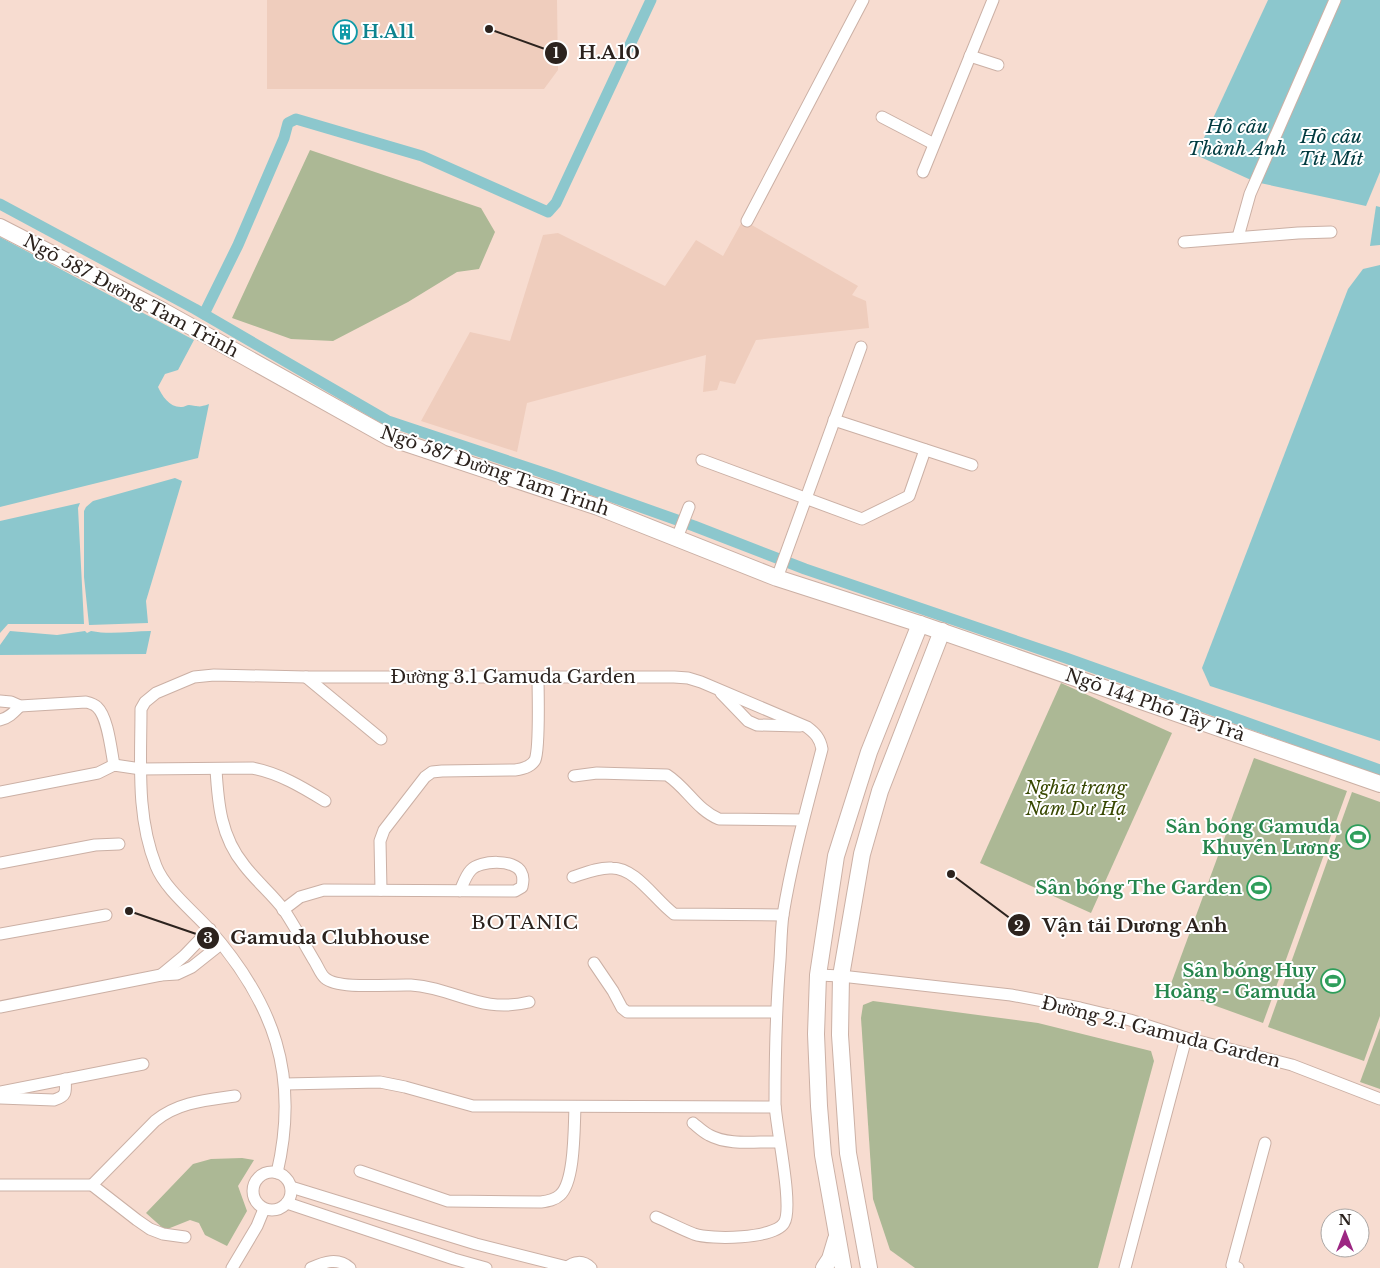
<svg xmlns="http://www.w3.org/2000/svg" width="1380" height="1268" font-family="'Libre Baskerville',serif">
<rect width="100%" height="100%" fill="#f7dcd0"/>
<g fill="#efcdbd">
<path d="M 267,0 L 557,0 L 558,70 L 544,89 L 267,89 Z"/>
<path d="M 743,220 L 858,286 L 852,295 L 866,301 L 869,328 L 756,340 L 735,384 L 720,381 L 717,390 L 703,392 L 706,355 L 527,403 L 517,452 L 421,421 L 470,332 L 510,341 L 543,235 L 558,233 L 665,286 L 696,240 L 723,256 Z"/>
</g>
<g fill="#acb895">
<path d="M 310,150 L 481,208 L 495,232 L 479,269 L 457,272 L 408,302 L 333,341 L 291,339 L 232,318 Z"/>
<path d="M 1061,683 L 1172,733 L 1091,913 L 980,863 Z"/>
<path d="M 1254,758 L 1347,791 L 1263,1023 L 1169,989 Z"/>
<path d="M 1352,792 L 1380,802 L 1380,1016 L 1364,1061 L 1268,1027 Z"/>
<path d="M 873,1001 L 1038,1023 L 1151,1051 L 1154,1061 L 1098,1268 L 915,1268 L 890,1250 L 873,1199 L 861,1018 L 863,1005 Z"/>
<path d="M 1380,1028 L 1380,1089 L 1360,1082 Z"/>
<path d="M 242,1158 L 254,1160 L 238,1186 L 247,1211 L 227,1246 L 205,1235 L 199,1223 L 190,1220 L 165,1230 L 146,1213 L 193,1164 L 211,1159 Z"/>
</g>
<g fill="#8cc7cd">
<path d="M 1268,0 L 1331,0 L 1251,180 L 1196,155 Z"/>
<path d="M 1341,0 L 1380,0 L 1380,172 L 1366,206 L 1260,183 Z"/>
<path d="M 1376,206 L 1380,207 L 1380,245 L 1370,246 Z"/>
<path d="M 0,237 L 194,340 L 178,370 L 165,374 L 158,387 C 162,396 170,408 182,407 C 184,407 187,405 189,405 C 199,406 198,408 209,404 L 198,458 L 0,507 Z"/>
<path d="M 1380,265 L 1380,741 L 1210,686 L 1202,668 L 1348,289 L 1363,269 Z"/>
<path d="M 175,478 L 182,481 L 146,601 L 148,623 L 89,625 L 84,577 L 84,511 L 86,507 L 93,501 Z"/>
<path d="M 80,503 L 78,508 L 84,624 L 8,624 L 0,633 L 0,521 Z"/>
<path d="M 10,631 L 57,635 L 85,631 L 87,633 L 91,631 C 111,635 131,631 151,631 L 146,654 L 0,655 L 0,645 Z"/>
</g>
<g fill="none" stroke-linecap="round" stroke-linejoin="round">
<g stroke="#8cc7cd" stroke-width="11">
<path d="M 0,204 L 195,309 L 388,421 L 556,477 L 694,526 L 805,569 L 1066,658 L 1380,770"/>
<path d="M 204,314 L 238,245 L 284,138 L 288,123 L 296,119 L 422,156 L 548,212 L 556,203 L 651,0"/>
</g>
<g stroke="#cbb0a5" stroke-width="13">
<g id="street">
<path d="M 970,56 L 998,65"/>
<path d="M 882,117 L 934,144"/>
<path d="M 923,172 L 993,0"/>
<path d="M 747,221 L 863,0"/>
<path d="M 1238,237 L 1250,194 L 1335,0"/>
<path d="M 1184,242 L 1298,233 L 1331,232"/>
<path d="M 834,420 L 972,465"/>
<path d="M 702,460 L 862,519 L 909,496 L 925,450"/>
<path d="M 677,538 L 689,507"/>
<path d="M 777,578 L 861,347"/>
<path d="M 306,677 L 381,739"/>
<path d="M 721,693 L 748,721 L 757,725 L 800,726"/>
<path d="M 0,701 L 11,702 L 20,706 L 86,702 C 90,703 94,704 97,707 C 108,717 111,750 114,765"/>
<path d="M 0,720 C 9,718 14,712 20,706"/>
<path d="M 216,769 C 218,804 221,837 244,865 C 256,881 272,894 284,910 C 295,927 305,945 315,962 C 318,967 321,975 325,978 C 338,990 392,984 411,985 C 456,988 480,1014 529,1002"/>
<path d="M 574,776 L 597,773 L 667,775 C 687,788 697,810 719,819 L 803,820"/>
<path d="M 0,792 L 98,773 L 114,765 L 141,769 L 252,768 C 279,773 302,787 325,801"/>
<path d="M 0,863 L 95,845 L 119,844"/>
<path d="M 573,877 C 585,873 599,867 612,868 C 636,868 655,900 674,914 L 783,915"/>
<path d="M 381,890 L 380,841 L 384,830 L 425,777 L 432,772 L 442,771 L 515,770 C 523,769 531,767 535,760 C 540,748 538,693 538,677"/>
<path d="M 283,910 L 300,897 L 324,890 L 515,891 L 522,887 C 523,882 524,877 521,872 C 515,859 480,860 471,870 C 466,875 463,884 460,891"/>
<path d="M 0,934 L 106,915"/>
<path d="M 594,963 L 613,991 L 622,1008 L 627,1012 L 775,1012"/>
<path d="M 161,975 L 184,956 L 210,929"/>
<path d="M 818,975 L 841,976 L 1011,995 L 1080,1008 L 1130,1020 L 1186,1038 L 1292,1065 L 1380,1099"/>
<path d="M 0,1007 L 161,975 L 177,974 L 192,967 L 221,944"/>
<path d="M 285,1084 L 380,1082 L 405,1087 L 473,1106 L 775,1107"/>
<path d="M 0,1092 L 143,1064"/>
<path d="M 0,1098 L 54,1100 C 67,1096 66,1092 65,1079"/>
<path d="M 693,1123 C 698,1127 703,1132 709,1135 C 729,1146 757,1141 779,1142"/>
<path d="M 360,1171 L 448,1201 L 541,1202 C 548,1201 555,1200 560,1195 C 575,1182 574,1127 575,1107"/>
<circle cx="272" cy="1191" r="19"/>
<path d="M 277,1173 C 300,1075 274,1003 209,929 C 193,911 165,889 156,866 C 136,816 141,762 141,709 L 145,702 L 156,693 L 194,677 L 214,675 L 306,677 L 674,677 L 688,678 L 701,682 L 807,727 C 815,733 820,738 822,749 C 808,803 792,859 783,915 C 781,929 781,945 780,960 C 776,1008 775,1055 775,1104 C 776,1127 794,1208 784,1223 C 774,1239 711,1240 694,1234 C 681,1229 668,1222 656,1217"/>
<path d="M 0,1185 L 92,1185 L 137,1220 L 150,1229 L 163,1234 L 185,1237"/>
<path d="M 92,1185 L 155,1121 C 178,1102 207,1100 235,1096"/>
<path d="M 291,1187 L 476,1244 L 567,1267"/>
<path d="M 287,1203 L 454,1259 L 486,1268"/>
<path d="M 232,1268 L 257,1226 L 264,1209"/>
<path d="M 311,1268 C 324,1262 338,1257 350,1268"/>
<path d="M 566,1268 C 574,1261 583,1260 591,1268"/>
<path d="M 1125,1268 L 1186,1038"/>
<path d="M 1238,1268 L 1232,1265 L 1265,1143"/>
</g>
</g>
<g stroke="#cbb0a5" stroke-width="18">
<g id="secondary">
<path d="M 0,227 L 163,311 L 390,438 L 598,507 L 777,578 L 920,624 L 1380,784"/>
<path d="M 824,1268 L 830,1259 L 836,1239"/>
<path d="M 843,1268 L 823,1155 L 819,1106 L 816,1034 L 818,975 L 836,856 L 869,752 L 920,624"/>
<path d="M 869,1268 L 848,1153 L 840,1035 L 841,976 L 862,854 L 880,791 L 942,631"/>
</g>
</g>
<use href="#street" stroke="#fff" stroke-width="11"/>
<use href="#secondary" stroke="#fff" stroke-width="16"/>
</g>
<defs>
<g id="building-ring" transform="scale(1.25)"><circle r="9.5" fill="#fff" stroke="#0f9aa8" stroke-width="1.5"/><path d="M-4-6H4V6H1V3H-1V6H-4ZM-2.5-4.3h1.7v1.8h-1.7ZM.8-4.3h1.7v1.8H.8ZM-2.5-1h1.7V.8h-1.7ZM.8-1h1.7V.8H.8Z" fill="#0f9aa8"/></g>
<g id="stadium-ring" transform="scale(1.25)"><circle r="9.5" fill="#fff" stroke="#2e9e5b" stroke-width="1.5"/><path d="M0-5a6.5 5 0 1 0 0 10a6.5 5 0 1 0 0-10ZM-3.5-1.8h7v3.6h-7Z" fill="#2e9e5b"/></g>
</defs>
<g fill-rule="evenodd">
<use href="#building-ring" x="345" y="32"/>
<use href="#stadium-ring" x="1358" y="837"/>
<use href="#stadium-ring" x="1259" y="888"/>
<use href="#stadium-ring" x="1333" y="981"/>
</g>
<g text-anchor="middle" dominant-baseline="central" stroke-width="4" stroke-linejoin="round" paint-order="stroke">
<g font-size="18" font-weight="bold" fill="#0d838f" stroke="#fff" text-anchor="start">
<text x="362" y="32">H.A11</text>
</g>
<g font-size="18" fill="#2c231e" stroke="#fff">
<text transform="translate(131 296) rotate(28)">Ngõ 587 Đường Tam Trinh</text>
<text transform="translate(495 471) rotate(19)">Ngõ 587 Đường Tam Trinh</text>
<text x="513" y="677">Đường 3.1 Gamuda Garden</text>
<text transform="translate(1155 705) rotate(19)">Ngõ 144 Phố Tây Trà</text>
<text transform="translate(1161 1032) rotate(14)">Đường 2.1 Gamuda Garden</text>
</g>
<g font-size="18" font-style="italic" fill="#374701" stroke="#fff">
<text x="1076" y="788">Nghĩa trang<tspan x="1076" dy="21">Nam Dư Hạ</tspan></text>
</g>
<g font-size="18" font-weight="bold" fill="#27864d" stroke="#fff" text-anchor="end">
<text x="1340" y="827">Sân bóng Gamuda<tspan x="1340" dy="21">Khuyến Lương</tspan></text>
<text x="1242" y="888">Sân bóng The Garden</text>
<text x="1316" y="971">Sân bóng Huy<tspan x="1316" dy="21">Hoàng - Gamuda</tspan></text>
</g>
<g font-size="19" font-style="italic" fill="#013b40" stroke="#fff">
<text x="1237" y="126">Hồ câu<tspan x="1237" dy="22">Thành Anh</tspan></text>
<text x="1331" y="136">Hồ câu<tspan x="1331" dy="22">Tít Mít</tspan></text>
</g>
<g font-size="19" letter-spacing="1" fill="#2c231e" stroke="#fff">
<text x="525" y="922">BOTANIC</text>
</g>
</g>
<path fill="none" stroke="#2c231e" stroke-width="2" d="M489 29L556 53M951 874L1019 925M129 911L208 938"/>
<g fill="#2c231e" stroke="#fff" stroke-width="2">
<circle cx="489" cy="29" r="5"/>
<circle cx="951" cy="874" r="5"/>
<circle cx="129" cy="911" r="5"/>
<circle cx="556" cy="53" r="12"/>
<circle cx="1019" cy="925" r="12"/>
<circle cx="208" cy="938" r="12"/>
</g>
<g font-size="15" text-anchor="middle" font-weight="bold" fill="#fff">
<text x="556" y="58">1</text>
<text x="1019" y="931">2</text>
<text x="208" y="943">3</text>
</g>
<g font-size="19" text-anchor="middle" font-weight="bold" fill="#2c231e" stroke="#fff" stroke-width="4" stroke-linejoin="round" paint-order="stroke">
<text x="609" y="59">H.A10</text>
<text x="1135" y="932">Vận tải Dương Anh</text>
<text x="330" y="944">Gamuda Clubhouse</text>
</g>
<g transform="translate(1345 1233)"><circle r="24" fill="#ffffff" stroke="#aba7a5"/>
<path d="M0-4L9 19L0 12L-9 19Z" fill="#9c2782"/>
<text y="-8" font-size="14" font-weight="bold" text-anchor="middle" fill="#2c231e">N</text>
</g>
</svg>
